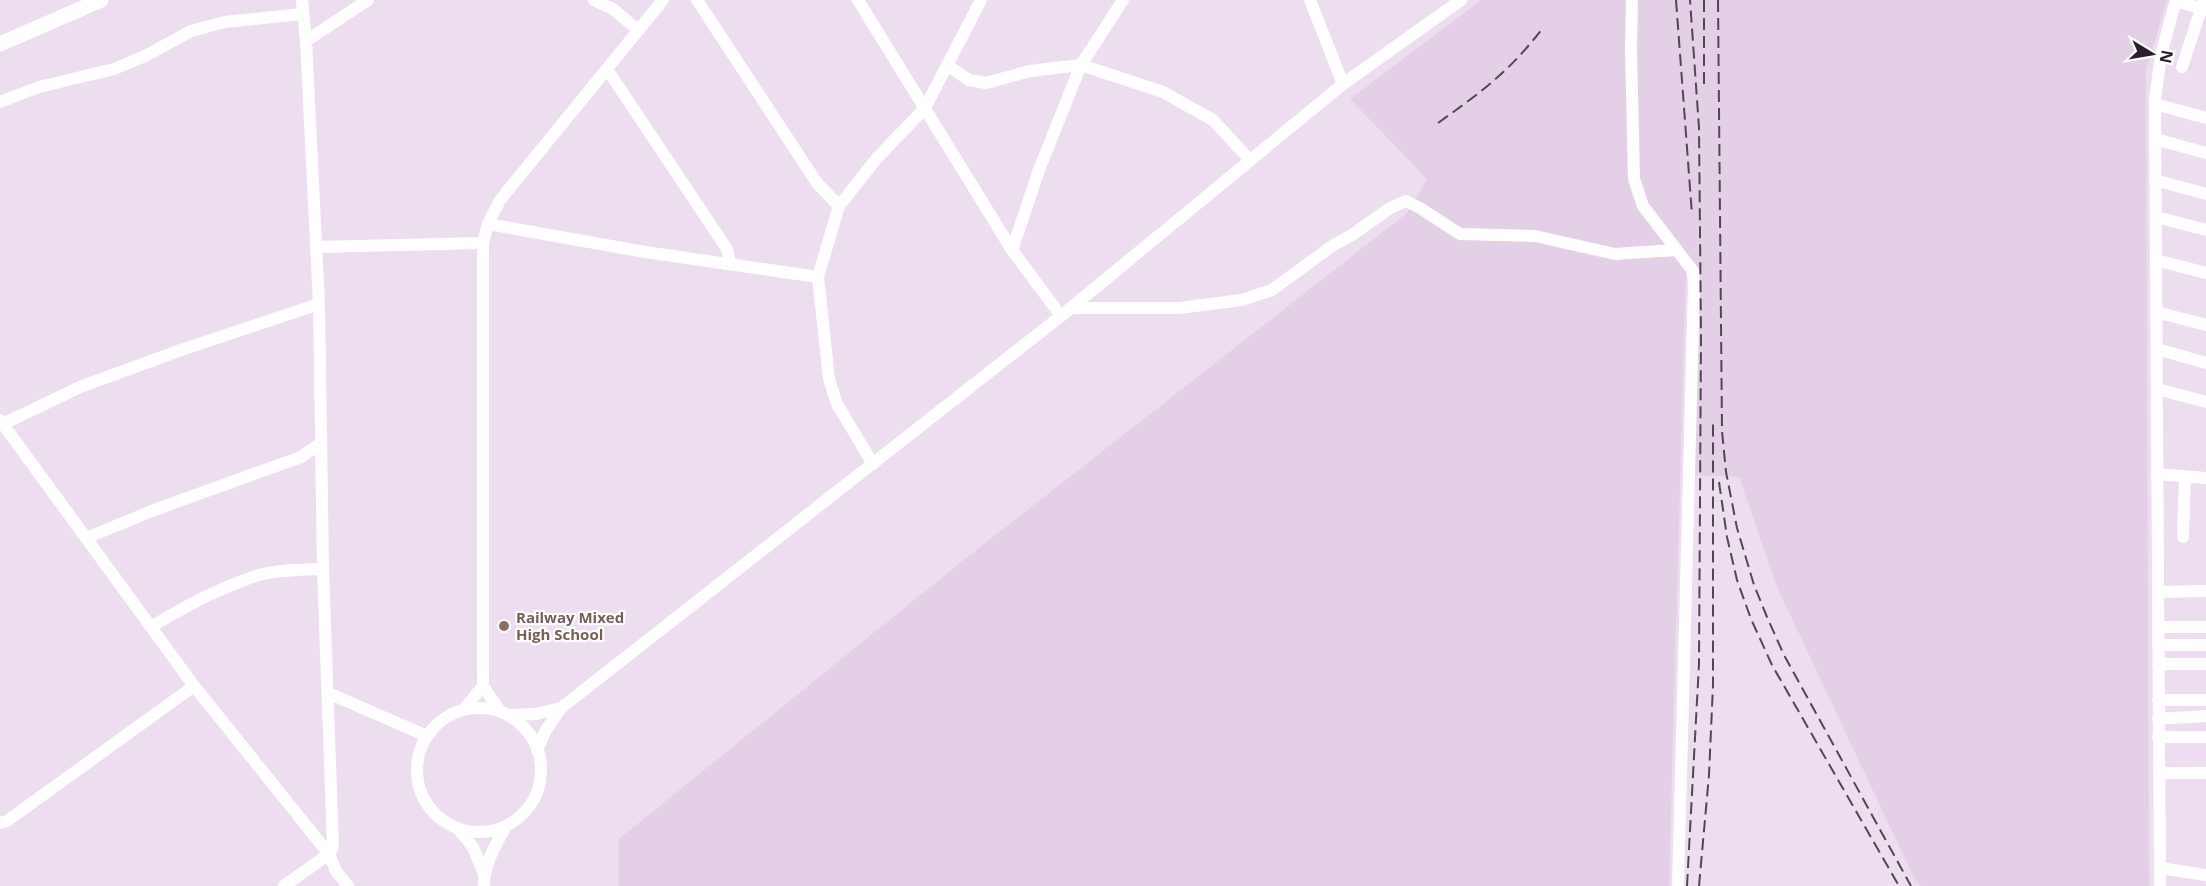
<svg xmlns="http://www.w3.org/2000/svg" width="2206" height="886" font-family="'Open Sans',sans-serif">
<rect width="100%" height="100%" fill="#eddeef"/>
<path fill="#e3d0e6" d="M 1481,0 L 2167,0 L 2146,71 L 2149,886 L 1921,886 L 1915,880 L 1777,587 L 1739,477 L 1693,475 L 1695,275 L 1686,271 L 1669,886 L 619,886 L 619,839 L 966,558 L 1407,213 L 1427,179 L 1350,99 Z"/>
<g fill="none" stroke-linecap="round" stroke-linejoin="round">
<g stroke="#fff" stroke-width="12">
<path d="M 302,0 L 306,41 L 368,0"/>
<path d="M 594,0 L 613,9 L 638,30"/>
<path d="M 697,0 L 817,183 L 839,206"/>
<path d="M 858,0 L 1012,250 L 1061,316"/>
<path d="M 1310,0 L 1343,84"/>
<path d="M 1632,0 L 1631,49 L 1634,179 L 1643,206 L 1693,271 L 1694,285 L 1678,886"/>
<path d="M 2176,1 L 2206,10"/>
<path d="M 947,65 L 969,80 L 986,83 L 1030,71 L 1081,65 L 1163,92 L 1213,120 L 1249,159"/>
<path d="M 2182,67 L 2204,0"/>
<path d="M 607,69 L 727,249 L 730,263"/>
<path d="M 0,102 L 39,87 L 114,69 L 145,56 L 191,31 L 225,22 L 302,14"/>
<path d="M 2155,104 L 2206,118"/>
<path d="M 2155,139 L 2206,153"/>
<path d="M 2155,180 L 2206,194"/>
<path d="M 2156,217 L 2206,230"/>
<path d="M 488,224 L 645,252 L 818,277"/>
<path d="M 316,247 L 483,243"/>
<path d="M 1012,250 L 1039,170 L 1081,65 L 1123,0"/>
<path d="M 2156,260 L 2206,273"/>
<path d="M 1071,308 L 1179,308 L 1242,300 L 1272,290 L 1332,246 L 1352,235 L 1390,208 L 1406,201 L 1420,208 L 1460,234 L 1535,236 L 1615,254 L 1676,250"/>
<path d="M 2156,312 L 2206,325"/>
<path d="M 2157,349 L 2206,363"/>
<path d="M 2157,389 L 2206,402"/>
<path d="M 0,420 L 194,686"/>
<path d="M 3,424 L 80,387 L 181,350 L 319,304"/>
<path d="M 873,464 L 837,404 L 829,379 L 818,277 L 839,206 L 877,158 L 925,108 L 981,0"/>
<path d="M 2157,474 L 2206,478"/>
<path d="M 2183,537 L 2185,477"/>
<path d="M 86,538 L 157,509 L 301,457 L 321,443"/>
<path d="M 2158,592 L 2206,591"/>
<path d="M 151,627 C 185,606 221,587 259,575 C 280,569 302,570 323,569"/>
<path d="M 2158,627 L 2206,627"/>
<path d="M 2158,645 L 2206,645"/>
<path d="M 2158,664 L 2206,664"/>
<path d="M 328,693 L 427,736"/>
<path d="M 2158,700 L 2206,700"/>
<circle cx="479" cy="770" r="62"/>
<path d="M 464,709 L 483,686"/>
<path d="M 500,711 L 483,686 L 483,243 L 488,224 L 500,200 L 663,0"/>
<path d="M 508,715 L 536,714 L 561,708"/>
<path d="M 2158,719 L 2206,716"/>
<path d="M 2158,737 L 2206,737"/>
<path d="M 537,750 L 546,730 L 561,708 L 1061,316 L 1343,84 L 1461,0"/>
<path d="M 2159,773 L 2206,773"/>
<path d="M 0,823 L 7,821 L 194,686 L 329,854 L 336,871 L 348,886"/>
<path d="M 458,829 L 473,847 L 484,874"/>
<path d="M 2160,868 L 2206,875"/>
<path d="M 284,886 L 329,854 L 333,846 L 323,569 L 319,304 L 306,41"/>
<path d="M 484,886 C 484,864 495,846 505,828"/>
<path d="M 2160,886 L 2155,100 L 2161,55 L 2176,0"/>
</g>
<path stroke="#fff" stroke-width="15" d="M 0,44 L 101,0"/>
<g stroke="#4f4850" stroke-width="2" stroke-dasharray="12 6" stroke-linecap="butt">
<path d="M 1676,0 L 1692,215"/>
<path d="M 1704,0 L 1704,87"/>
<path d="M 1718,0 L 1722,431 L 1726,472 L 1737,528 L 1754,585 L 1767,617 L 1784,655 L 1911,886"/>
<path d="M 1438,123 C 1480,93 1510,71 1542,29"/>
<path d="M 1719,482 L 1727,537 L 1737,580 L 1751,619 L 1772,665 L 1899,886"/>
<path d="M 1687,886 L 1699,664 L 1701,335 L 1699,128 L 1690,0"/>
<path d="M 1699,886 L 1709,775 L 1713,685 L 1713,423"/>
</g>
</g>
<circle fill="#8d6e63" stroke="#fff" stroke-width="2" cx="504" cy="626" r="6"/>
<g text-anchor="middle" dominant-baseline="central" stroke-width="4.5" stroke-linejoin="round" paint-order="stroke">
<g font-size="15" font-weight="bold" fill="#785e54" stroke="#fff" text-anchor="start">
<text x="516" y="617">Railway Mixed<tspan x="516" dy="17">High School</tspan></text>
</g>
</g>
<g transform="translate(2152 54) rotate(101)" stroke="#ffffff" stroke-width="4.5" paint-order="stroke">
<path d="M0-4.5L10 22L0 15L-10 22Z" fill="#272228"/>
<text y="-9" font-size="16" font-weight="bold" text-anchor="middle" fill="#272228">N</text>
</g>
</svg>
